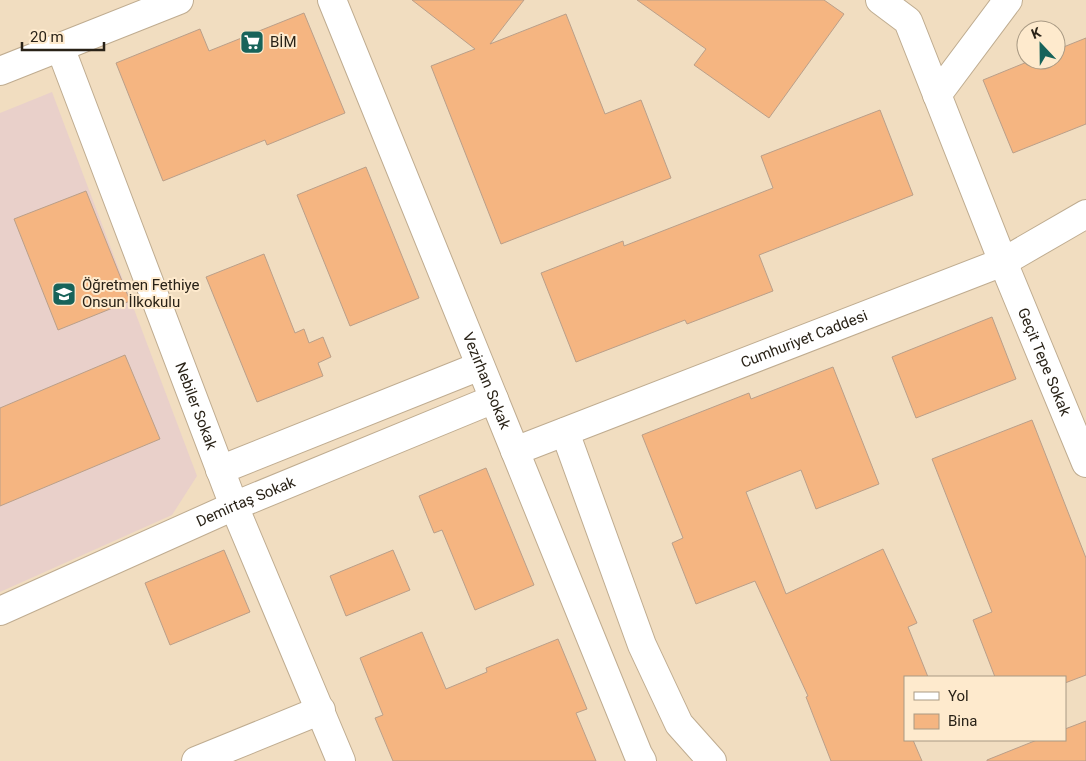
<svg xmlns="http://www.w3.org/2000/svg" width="1086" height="761" font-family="Roboto,sans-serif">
<rect width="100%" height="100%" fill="#f1ddc0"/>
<path fill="#e9d0ca" d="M 52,92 L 197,476 L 172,515 L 0,592 L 0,113 Z"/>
<g fill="#f5b581" stroke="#ba9f89">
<path d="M 412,0 L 524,0 L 490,44 L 566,14 L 605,114 L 641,100 L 671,178 L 501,244 L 431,66 L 475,49 Z"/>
<path d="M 637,0 L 824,0 L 844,14 L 769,118 L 694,65 L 706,49 Z"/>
<path d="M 304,13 L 345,113 L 267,145 L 265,140 L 163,181 L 116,63 L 200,29 L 209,51 Z"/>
<path d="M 1086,38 L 1086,124 L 1013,153 L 983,80 L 1032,60 L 1056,60 L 1056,50 Z"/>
<path d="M 880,110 L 913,195 L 759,255 L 773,291 L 687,324 L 685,320 L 576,362 L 541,273 L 623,241 L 624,246 L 773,188 L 761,156 Z"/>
<path d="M 366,167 L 419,298 L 350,326 L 297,195 Z"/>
<path d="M 86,191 L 130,301 L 58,330 L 14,219 Z"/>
<path d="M 264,254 L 295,333 L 304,329 L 309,343 L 323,337 L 331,357 L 318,363 L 323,376 L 257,402 L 206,277 Z"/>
<path d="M 992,317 L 1016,379 L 916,418 L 892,357 Z"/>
<path d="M 125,355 L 160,439 L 0,506 L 0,408 Z"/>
<path d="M 833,367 L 879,484 L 816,509 L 801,470 L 746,492 L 786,594 L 883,549 L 917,623 L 908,627 L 928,677 L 905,677 L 905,740 L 913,740 L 922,761 L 831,761 L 806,697 L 808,696 L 755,581 L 696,604 L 672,543 L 683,538 L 642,435 L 749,393 L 751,399 Z"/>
<path d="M 1032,420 L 1086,558 L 1086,675 L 1065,683 L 1065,677 L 995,677 L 973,620 L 992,612 L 932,459 Z"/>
<path d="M 486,468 L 534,585 L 475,610 L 442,530 L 434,533 L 419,496 Z"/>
<path d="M 224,550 L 250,612 L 170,645 L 145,583 Z"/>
<path d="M 393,550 L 410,590 L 346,616 L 330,576 Z"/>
<path d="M 422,632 L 446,689 L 487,672 L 486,668 L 558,639 L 587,709 L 576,713 L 596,761 L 393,761 L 375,718 L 383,715 L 360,658 Z"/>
<path d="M 1086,721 L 1086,761 L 987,761 L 987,760 L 1037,740 L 1065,740 L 1065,729 Z"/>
</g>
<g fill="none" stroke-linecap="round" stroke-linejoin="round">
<g stroke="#bfac90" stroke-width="30">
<g id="minor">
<path id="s1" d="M 332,0 L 638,754 L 642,761"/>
<path id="s2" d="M 880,0 L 908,21 L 1003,262 L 1086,463"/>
<path id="s3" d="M 60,47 L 234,506 L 341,761"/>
<path d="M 0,71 L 179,0"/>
<path d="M 937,95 L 1008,0"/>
<path d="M 565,432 L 642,645 L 679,724 L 712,761"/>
<path id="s4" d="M 515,451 L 1003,262 L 1086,214"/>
<path d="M 220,470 L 480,366"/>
<path id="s5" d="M 0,611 L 234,506 L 494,399"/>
<path d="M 196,761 L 321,710"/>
</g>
</g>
<use href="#minor" stroke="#fff" stroke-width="28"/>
</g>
<defs>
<g id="supermarket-square" transform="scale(1.25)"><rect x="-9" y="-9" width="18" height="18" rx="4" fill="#17635a" stroke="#feeacd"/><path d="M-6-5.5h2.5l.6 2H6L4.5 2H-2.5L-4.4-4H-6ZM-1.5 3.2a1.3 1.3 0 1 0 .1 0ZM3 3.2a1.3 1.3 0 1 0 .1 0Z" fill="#fff"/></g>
<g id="school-square" transform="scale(1.25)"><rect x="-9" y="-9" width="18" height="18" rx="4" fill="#17635a" stroke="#feeacd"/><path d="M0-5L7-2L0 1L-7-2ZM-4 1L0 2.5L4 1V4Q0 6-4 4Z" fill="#fff"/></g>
</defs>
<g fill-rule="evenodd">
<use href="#supermarket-square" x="252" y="42"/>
<use href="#school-square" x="64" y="294"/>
</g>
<g text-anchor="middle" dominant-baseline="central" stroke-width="4" stroke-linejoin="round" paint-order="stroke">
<g font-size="15" fill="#292217" stroke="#feeacd" text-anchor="start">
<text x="270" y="42">BİM</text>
<text x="82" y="285">Öğretmen Fethiye<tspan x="82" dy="17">Onsun İlkokulu</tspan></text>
</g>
<g font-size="15" fill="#292217" stroke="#feeacd">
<text stroke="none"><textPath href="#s4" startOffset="310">Cumhuriyet Caddesi</textPath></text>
<text stroke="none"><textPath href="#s2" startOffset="402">Geçit Tepe Sokak</textPath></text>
<text stroke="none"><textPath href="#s1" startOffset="411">Vezirhan Sokak</textPath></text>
<text stroke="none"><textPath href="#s3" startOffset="384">Nebiler Sokak</textPath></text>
<text stroke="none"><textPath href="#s5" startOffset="269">Demirtaş Sokak</textPath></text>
</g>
</g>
<rect x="904" y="676" width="162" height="65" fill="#feeacd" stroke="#a99a84"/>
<rect x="914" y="692" width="25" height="8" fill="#ffffff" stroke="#a99a84"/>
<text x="948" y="701" font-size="15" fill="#292217">Yol</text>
<rect x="914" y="714" width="25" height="15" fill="#f5b581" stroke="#a99a84"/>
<text x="948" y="726" font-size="15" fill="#292217">Bina</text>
<g transform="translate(1041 45) rotate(338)"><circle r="24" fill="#feeacd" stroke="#a99a84"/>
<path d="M0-4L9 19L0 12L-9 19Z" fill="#17635a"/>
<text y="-8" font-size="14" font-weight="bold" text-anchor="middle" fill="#292217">K</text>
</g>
<path d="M22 42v8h82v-8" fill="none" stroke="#292217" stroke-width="2.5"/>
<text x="30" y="42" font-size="15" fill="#292217" stroke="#feeacd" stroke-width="4" paint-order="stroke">20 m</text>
</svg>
